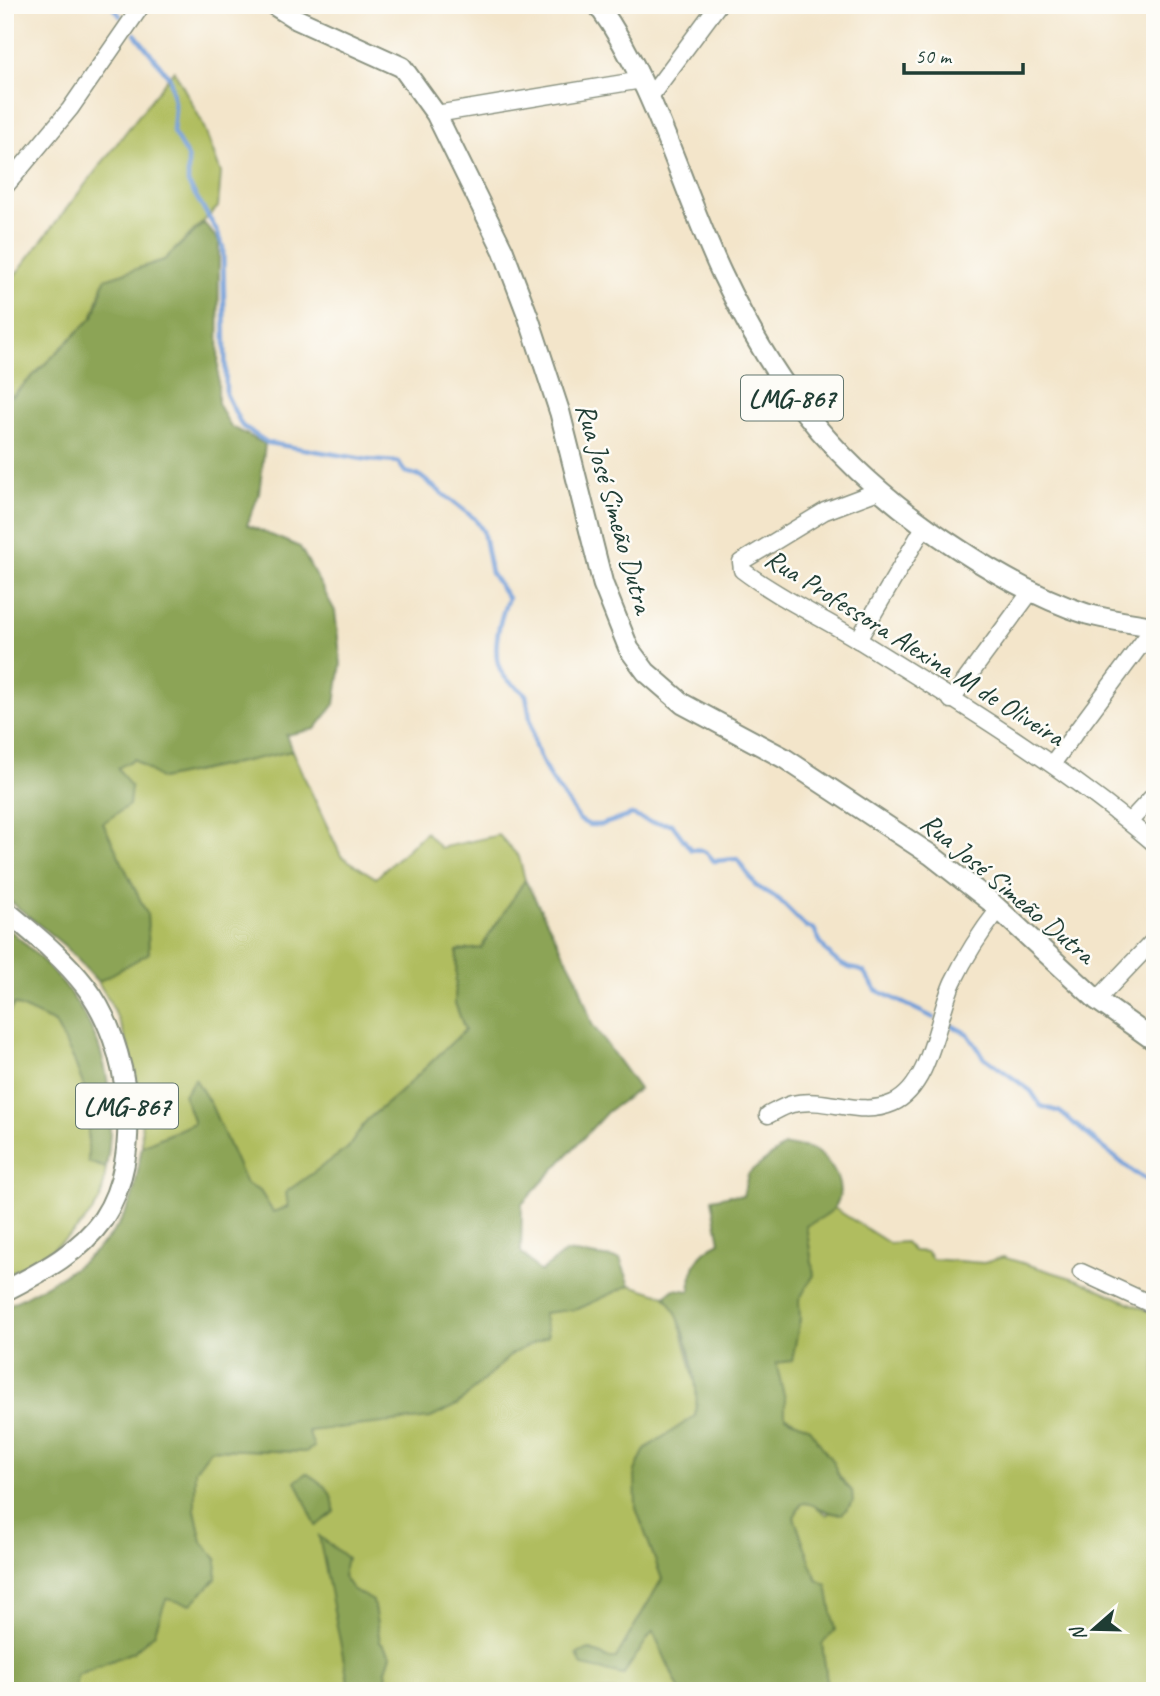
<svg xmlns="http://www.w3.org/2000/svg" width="1160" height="1696" font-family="Caveat,sans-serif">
<rect width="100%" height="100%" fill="#fdfcf7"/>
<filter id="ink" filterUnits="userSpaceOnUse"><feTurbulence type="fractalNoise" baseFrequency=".0143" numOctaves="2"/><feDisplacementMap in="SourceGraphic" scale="14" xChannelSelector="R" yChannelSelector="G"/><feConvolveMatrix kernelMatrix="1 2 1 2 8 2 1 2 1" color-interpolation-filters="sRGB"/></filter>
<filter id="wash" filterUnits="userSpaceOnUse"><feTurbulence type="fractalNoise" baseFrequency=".00686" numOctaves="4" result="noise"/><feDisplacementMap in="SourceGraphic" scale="28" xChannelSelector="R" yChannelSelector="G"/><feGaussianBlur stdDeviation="1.57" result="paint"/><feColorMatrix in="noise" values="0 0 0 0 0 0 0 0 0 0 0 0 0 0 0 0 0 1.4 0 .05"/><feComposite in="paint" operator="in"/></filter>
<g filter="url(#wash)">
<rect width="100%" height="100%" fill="#f3e5ca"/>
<g fill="#b0bd5f" stroke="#687d4a" stroke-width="2">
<path d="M 174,70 L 202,122 L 221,173 L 218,207 L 164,260 L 105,279 L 92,318 L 11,397 L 5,386 L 5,288 Z"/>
<path d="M 292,751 L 341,856 L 376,878 L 426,832 L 440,848 L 499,835 L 519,857 L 525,880 L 481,948 L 457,951 L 455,1003 L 465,1030 L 398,1094 L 367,1120 L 348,1148 L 288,1206 L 273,1212 L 260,1191 L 246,1185 L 211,1105 L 195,1079 L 184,1095 L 194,1123 L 142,1146 C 142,1086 131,1033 98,982 L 149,953 L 147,914 L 102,822 L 118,768 L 134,759 L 161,779 Z"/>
<path d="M 14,1004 L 55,1023 L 74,1060 L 88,1098 L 88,1162 L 106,1168 C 104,1178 104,1192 99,1201 C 79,1237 40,1257 5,1276 L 5,1020 Z"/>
<path d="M 834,1208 L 889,1243 L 905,1242 L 913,1251 L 927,1252 L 932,1259 L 984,1263 L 1003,1257 L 1078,1280 L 1155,1314 L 1155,1691 L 832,1691 L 827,1682 L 822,1644 L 834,1630 L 827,1585 L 817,1580 L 794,1517 L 802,1503 L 811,1503 L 827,1515 L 852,1491 C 823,1462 829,1438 785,1417 L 785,1399 L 775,1363 L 792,1360 L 800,1319 L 798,1300 L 814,1275 L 806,1225 Z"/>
<path d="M 630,1285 L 665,1296 L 676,1309 L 699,1397 L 695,1416 L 645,1449 L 636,1508 L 662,1579 L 616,1658 L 607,1658 L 589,1649 L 623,1675 L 653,1630 L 680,1691 L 388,1691 L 386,1670 L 391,1655 L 380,1642 L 373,1602 L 352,1589 L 343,1576 L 335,1551 L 320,1537 L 350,1691 L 75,1691 L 76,1675 L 133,1652 L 154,1634 L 166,1598 L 217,1559 L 202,1542 L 195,1510 L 195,1470 L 211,1449 L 305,1452 L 308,1431 L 457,1405 L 513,1353 L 548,1336 L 543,1313 L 578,1309 Z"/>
</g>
<g fill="#8ca456" stroke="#567045" stroke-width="2">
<path d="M 204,223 L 219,241 L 218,403 L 230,426 L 265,444 L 259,494 L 247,525 L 300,547 L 335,611 L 341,664 L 335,704 L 315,729 L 286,735 L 292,751 L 161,779 L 134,759 L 118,768 L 131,787 L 129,805 L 103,823 L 147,914 L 149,953 L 98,982 L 65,946 L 5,897 L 5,386 L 12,397 L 94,316 L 105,279 L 164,260 Z"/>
<path d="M 525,880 L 577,978 L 592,1024 L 639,1089 L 607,1112 L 522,1204 L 521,1252 L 540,1272 L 566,1252 L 620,1259 L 630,1285 L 578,1309 L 543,1313 L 548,1336 L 513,1353 L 457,1405 L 431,1418 L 308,1431 L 314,1447 L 305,1452 L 211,1449 L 195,1470 L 195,1510 L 202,1542 L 217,1559 L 216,1579 L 191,1604 L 166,1599 L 154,1634 L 133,1652 L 77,1675 L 75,1691 L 5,1691 L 5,1307 C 51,1283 108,1256 129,1205 C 137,1187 138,1165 142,1146 L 194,1123 L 184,1095 L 195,1079 L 211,1105 L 246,1184 L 260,1191 L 273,1212 L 288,1207 L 286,1192 L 348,1148 L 367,1120 L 398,1094 L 465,1030 L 455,1003 L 457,951 L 481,948 Z"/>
<path d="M 5,926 C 87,994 124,1060 106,1168 L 88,1162 L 88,1098 L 74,1060 L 55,1023 L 14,1004 L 5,1020 Z"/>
<path d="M 784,1146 C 792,1146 804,1146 811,1149 C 831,1158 849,1188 834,1208 C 828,1216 815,1221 806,1226 L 814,1275 L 799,1300 L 800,1319 L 792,1361 L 776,1363 L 785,1399 L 785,1417 L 808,1427 L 833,1462 L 840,1479 L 852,1491 L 853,1502 L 842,1514 C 825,1515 818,1503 802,1503 L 794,1517 L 817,1580 L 827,1585 L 835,1630 L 822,1644 L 827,1682 L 832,1691 L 680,1691 L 653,1631 L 623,1675 L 582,1666 L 577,1654 L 589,1649 L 607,1658 L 616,1658 L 662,1579 L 636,1508 L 635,1471 L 645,1449 L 695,1416 C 701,1386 685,1319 665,1296 L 674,1289 L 690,1291 C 692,1266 696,1253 720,1242 L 712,1199 L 731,1195 L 743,1196 L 748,1174 Z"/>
<path d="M 306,1473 C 322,1483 335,1491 334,1512 L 316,1526 L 296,1481 Z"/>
<path d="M 319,1536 L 347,1558 L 343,1576 L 352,1589 L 373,1601 L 380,1642 L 391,1655 L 386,1670 L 388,1691 L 350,1691 Z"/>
</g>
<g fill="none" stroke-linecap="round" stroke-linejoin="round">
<g stroke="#709dd8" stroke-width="4.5">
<path d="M 112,5 L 120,16"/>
<path d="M 135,34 L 170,78 L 175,109 L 173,132 L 188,158 L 188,183 L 217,231 L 223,247 L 226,394 L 242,426 L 268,443 L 369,460 L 398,462 L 405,472 L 420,476 L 475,519 L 483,531 L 491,573 L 508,598 C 500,619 489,656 504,676 C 509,683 520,688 526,695 L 535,746 L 549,776 L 580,820 L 589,825 L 600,825 L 632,815 L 650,822 L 672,824 L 691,850 C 703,848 707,852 714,861 L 737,859 L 756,886 L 778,899 L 806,927 L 814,929 C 821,945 830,960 847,967 C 854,970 857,968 864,972 L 876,990 L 934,1018"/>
<path d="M 949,1024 L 968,1034 L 984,1057 L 1031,1091 L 1041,1106 L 1060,1112 L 1133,1172 L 1155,1184"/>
</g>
</g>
</g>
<g filter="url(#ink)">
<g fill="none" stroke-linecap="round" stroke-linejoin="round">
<g stroke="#89917f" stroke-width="19">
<g id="minor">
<path d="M 649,98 L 718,5"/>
<path d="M 436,114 L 642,80"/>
<path d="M 5,187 L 70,109 L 142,5"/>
<path d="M 878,491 L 825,511 L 741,562 L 742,570 C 779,598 821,617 860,641 C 961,704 1064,766 1155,844"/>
<path d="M 858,640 L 924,527"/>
<path d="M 951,700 L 1032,590"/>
<path d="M 1052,764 L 1154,627"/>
<path d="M 1129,822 L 1155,794"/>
<path d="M 1097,1000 L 1155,939"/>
<path d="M 768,1115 C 776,1111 784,1106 792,1104 C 827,1096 859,1118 893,1103 C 931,1086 937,1017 953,982 C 966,955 981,932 999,909"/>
<path d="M 1081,1272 L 1155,1306"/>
</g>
</g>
<g stroke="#89917f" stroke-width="23">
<g id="major">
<path d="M 274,5 L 296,19 L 402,67 L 436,114 L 503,250 L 528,316 L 560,413 L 603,584 L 629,649 L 646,672 L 683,704 L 784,758 L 931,855 L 991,902 L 1097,1000 L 1155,1041"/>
<path d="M 598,5 C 656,86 680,185 722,274 C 781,398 844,475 960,550 C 998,575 1043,600 1087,614 C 1109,620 1133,623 1155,627"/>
<path d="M 5,910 C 34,934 63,957 86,987 C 130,1045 145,1156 103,1219 C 79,1253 41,1272 5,1291"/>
</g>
</g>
<use href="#minor" stroke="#fff" stroke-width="16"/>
<use href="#major" stroke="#fff" stroke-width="19"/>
</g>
</g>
<g text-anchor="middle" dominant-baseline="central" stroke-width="5" stroke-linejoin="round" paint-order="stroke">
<g fill="#fdfcf7" stroke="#62766e" stroke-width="2">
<rect x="741" y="375.5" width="102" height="45" rx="5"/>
<rect x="76" y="1083.5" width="102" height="45" rx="5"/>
</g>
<g font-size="26" font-weight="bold" fill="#1f3d34">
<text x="792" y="398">LMG-867</text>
<text x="127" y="1106">LMG-867</text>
</g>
<g font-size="28" fill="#1f3d34" stroke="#fdfcf7">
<text transform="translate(615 508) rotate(74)">Rua José Simeão Dutra</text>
<text transform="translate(915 647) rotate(32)">Rua Professora Alexina M de Oliveira</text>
<text transform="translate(1008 888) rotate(40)">Rua José Simeão Dutra</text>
</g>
</g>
<rect width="1160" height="1696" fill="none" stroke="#fdfcf7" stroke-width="28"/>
<g transform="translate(1094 1629) rotate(250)" stroke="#fdfcf7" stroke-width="5" paint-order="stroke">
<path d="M0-5L12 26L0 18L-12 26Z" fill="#1f3d34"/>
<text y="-10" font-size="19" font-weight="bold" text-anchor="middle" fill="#1f3d34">N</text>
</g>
<path d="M904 63v10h119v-10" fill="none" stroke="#1f3d34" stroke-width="3.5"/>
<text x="915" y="63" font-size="21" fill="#1f3d34" stroke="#fdfcf7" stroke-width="5" paint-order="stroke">50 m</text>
</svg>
